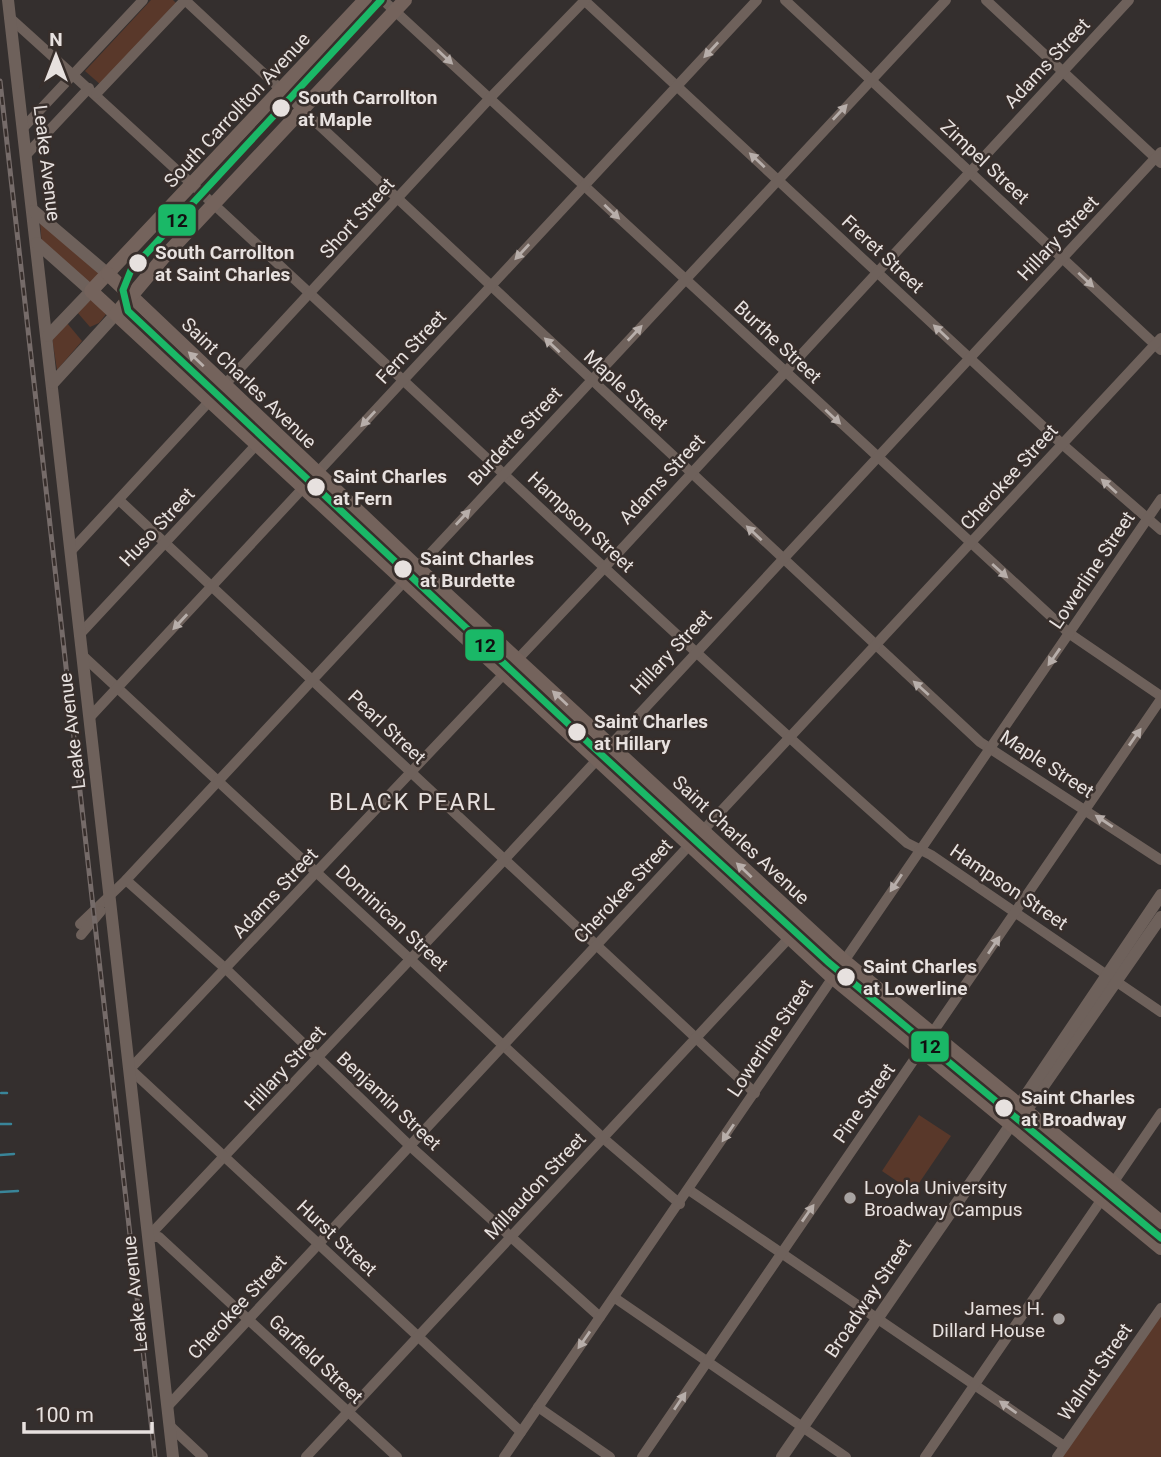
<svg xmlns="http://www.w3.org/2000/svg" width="1161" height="1457" font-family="Roboto,sans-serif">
<rect width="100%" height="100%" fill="#342f2e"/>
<g fill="#59382a">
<path d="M 151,0 L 173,0 L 176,3 L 101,85 L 85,71 Z"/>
<path d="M 40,222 L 101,271 L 90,287 L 42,245 Z"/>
<path d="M 90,299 L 107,313 L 99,323 L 90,327 L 77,312 Z"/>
<path d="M 67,323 L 82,341 L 57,370 L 52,338 Z"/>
<path d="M 919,1115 L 951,1136 L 913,1192 L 882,1171 Z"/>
<path d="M 1161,1311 L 1161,1457 L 1058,1457 Z"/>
</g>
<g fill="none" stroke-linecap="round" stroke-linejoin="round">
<g stroke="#398599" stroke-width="2.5">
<path d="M 1,1093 L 7,1093"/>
<path d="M 0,1124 L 11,1124"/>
<path d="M 0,1155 L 14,1154"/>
<path d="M 0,1192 L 18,1191"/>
</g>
<g stroke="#6e615b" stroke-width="10">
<path d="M 185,0 L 980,742 L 1161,860"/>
<path d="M 383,0 L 1070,634 L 1161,696"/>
<path d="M 584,0 L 1062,444 L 1161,530"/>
<path d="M 785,0 L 1161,350"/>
<path d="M 986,0 L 1161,163"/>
<path d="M 9,17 C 311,289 603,573 907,843 L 931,855 L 1161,1012"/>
<path d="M 96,94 L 185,0"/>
<path d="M 23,128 L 143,0"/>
<path d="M 27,154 L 89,88"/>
<path d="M 119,500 L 755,1093"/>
<path d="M 70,552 L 490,98 L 585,0"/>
<path d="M 80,634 L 258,443"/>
<path d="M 83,656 L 603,1138 L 680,1204"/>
<path d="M 90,717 L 757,0"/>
<path d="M 126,880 L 227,970 L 410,1146 L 600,1317"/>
<path d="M 80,924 L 126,880 L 946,0"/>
<path d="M 81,935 L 101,911"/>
<path d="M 689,1190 L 1064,1446"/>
<path d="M 148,1237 L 504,860 L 1161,152"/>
<path d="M 148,1237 L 159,1237 L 397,1457"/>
<path d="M 615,1298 L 846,1457"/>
<path d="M 167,1407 L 1161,338"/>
<path d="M 538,1407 L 610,1457"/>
<path d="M 170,1426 L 203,1457"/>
<path d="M 521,1432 L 130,1069 L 605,567 L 1129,0"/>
<path d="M 306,1457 L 789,938"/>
<path d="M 504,1457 L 1161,499"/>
<path d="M 642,1457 L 1161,699"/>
<path d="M 925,1457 L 1161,1113"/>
<path d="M 1057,1457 L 1161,1308"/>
</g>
<g stroke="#6e615b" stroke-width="12">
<path d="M 8,0 L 173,1457"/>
<path d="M 34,211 L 108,274"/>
<path d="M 37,243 L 91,291 L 48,336"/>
<path d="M 53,383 L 116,314"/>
<path d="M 1021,1118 L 1161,917"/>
<path d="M 782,1457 L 1010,1126 L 1018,1107 L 1161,895"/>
</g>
<g stroke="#74635c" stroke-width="14">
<path d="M 365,0 L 91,291 L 832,977 L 1161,1248"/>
<path d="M 108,274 L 417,567 L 843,960 L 1161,1222"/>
<path d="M 116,314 L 163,258 L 405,0"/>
</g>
<g stroke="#756b69" stroke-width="5">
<path id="rail" d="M 0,81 L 155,1457"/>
</g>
<use href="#rail" stroke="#372e2b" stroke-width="2.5" stroke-dasharray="8" stroke-linecap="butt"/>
<g stroke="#372e2b" stroke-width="12">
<path id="tram-1" d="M 381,0 L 131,270 L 123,290 L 128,311 L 592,746 L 828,962 L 1161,1238"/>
</g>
<use href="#tram-1" stroke="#1ab867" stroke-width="7"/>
</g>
<defs><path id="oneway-solid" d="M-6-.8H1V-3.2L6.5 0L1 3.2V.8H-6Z" transform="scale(1.75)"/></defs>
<g fill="#b7aeaa">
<use href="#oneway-solid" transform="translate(711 50) rotate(133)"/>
<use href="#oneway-solid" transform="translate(445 57) rotate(43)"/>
<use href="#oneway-solid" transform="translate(840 112) rotate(-47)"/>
<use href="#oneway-solid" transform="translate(757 160) rotate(-137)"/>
<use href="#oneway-solid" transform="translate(612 212) rotate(43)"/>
<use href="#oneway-solid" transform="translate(522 252) rotate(133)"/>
<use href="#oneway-solid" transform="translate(1086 280) rotate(43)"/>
<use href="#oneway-solid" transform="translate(941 332) rotate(-137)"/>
<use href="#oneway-solid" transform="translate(635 333) rotate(-47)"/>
<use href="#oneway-solid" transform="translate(552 345) rotate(-137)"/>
<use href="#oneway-solid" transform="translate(833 417) rotate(43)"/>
<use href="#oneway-solid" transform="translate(368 419) rotate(133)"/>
<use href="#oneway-solid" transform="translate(1109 486) rotate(-138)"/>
<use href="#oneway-solid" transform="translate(463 517) rotate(-47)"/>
<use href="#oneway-solid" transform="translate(754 533) rotate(-137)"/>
<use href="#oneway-solid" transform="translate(1000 571) rotate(42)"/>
<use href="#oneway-solid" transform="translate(180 622) rotate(133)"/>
<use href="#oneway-solid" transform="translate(1054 657) rotate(125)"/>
<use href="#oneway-solid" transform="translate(921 688) rotate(-138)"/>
<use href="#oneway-solid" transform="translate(1135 737) rotate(-55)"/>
<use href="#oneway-solid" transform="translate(1104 821) rotate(-146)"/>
<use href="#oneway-solid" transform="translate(896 883) rotate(124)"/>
<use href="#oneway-solid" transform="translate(994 945) rotate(-56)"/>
<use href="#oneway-solid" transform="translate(728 1133) rotate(124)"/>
<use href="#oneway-solid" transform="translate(808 1213) rotate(-55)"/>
<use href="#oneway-solid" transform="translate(584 1340) rotate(125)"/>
<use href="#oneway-solid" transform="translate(680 1401) rotate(-56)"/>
<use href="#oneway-solid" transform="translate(1008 1407) rotate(-145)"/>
</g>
<g fill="#b9afab">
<use href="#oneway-solid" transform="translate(196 359) rotate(-137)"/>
<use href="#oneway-solid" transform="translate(560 698) rotate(-137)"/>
<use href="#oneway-solid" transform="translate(744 870) rotate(-137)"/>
</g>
<g fill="#e7e1df" stroke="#372e2b" stroke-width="2.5">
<circle cx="281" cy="108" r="10"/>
<circle cx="138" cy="263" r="10"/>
<circle cx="316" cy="487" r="10"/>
<circle cx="403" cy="569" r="10"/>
<circle cx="577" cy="732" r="10"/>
<circle cx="846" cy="977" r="10"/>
<circle cx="1004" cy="1108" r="10"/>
</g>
<g fill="#a8a3a1" stroke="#372e2b" stroke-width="2.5">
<circle cx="850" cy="1198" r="7"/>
<circle cx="1059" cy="1319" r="7"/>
</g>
<g text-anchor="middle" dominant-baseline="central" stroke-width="5" stroke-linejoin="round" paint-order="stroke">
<g font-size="19" fill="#e7e1df" stroke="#372e2b">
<text transform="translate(1047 63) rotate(-47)">Adams Street</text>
<text transform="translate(237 110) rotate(-47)">South Carrollton Avenue</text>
<text transform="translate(985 162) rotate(43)">Zimpel Street</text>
<text transform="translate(47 163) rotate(83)">Leake Avenue</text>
<text transform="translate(357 218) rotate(-48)">Short Street</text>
<text transform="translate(1058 238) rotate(-47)">Hillary Street</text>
<text transform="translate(883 254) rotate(43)">Freret Street</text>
<text transform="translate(778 342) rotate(43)">Burthe Street</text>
<text transform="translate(411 347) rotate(-47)">Fern Street</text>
<text transform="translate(249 383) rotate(44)">Saint Charles Avenue</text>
<text transform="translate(626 390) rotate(43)">Maple Street</text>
<text transform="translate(515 436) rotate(-47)">Burdette Street</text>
<text transform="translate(1009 477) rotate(-48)">Cherokee Street</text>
<text transform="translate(662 479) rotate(-47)">Adams Street</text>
<text transform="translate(581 522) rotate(43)">Hampson Street</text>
<text transform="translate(157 527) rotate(-47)">Huso Street</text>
<text transform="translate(1092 570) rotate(-56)">Lowerline Street</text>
<text transform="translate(671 652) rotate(-47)">Hillary Street</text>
<text transform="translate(387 727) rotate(43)">Pearl Street</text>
<text transform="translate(72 731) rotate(-97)">Leake Avenue</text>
<text transform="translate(1047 764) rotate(33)">Maple Street</text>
<text transform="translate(741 840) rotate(43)">Saint Charles Avenue</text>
<text transform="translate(1009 887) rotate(34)">Hampson Street</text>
<text transform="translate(623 891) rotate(-47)">Cherokee Street</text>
<text transform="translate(275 893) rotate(-47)">Adams Street</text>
<text transform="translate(392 918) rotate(43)">Dominican Street</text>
<text transform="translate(770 1038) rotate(-56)">Lowerline Street</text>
<text transform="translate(285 1068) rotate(-47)">Hillary Street</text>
<text transform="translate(389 1101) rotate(43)">Benjamin Street</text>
<text transform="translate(864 1103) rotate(-55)">Pine Street</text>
<text transform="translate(535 1186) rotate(-47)">Millaudon Street</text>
<text transform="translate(337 1238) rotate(43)">Hurst Street</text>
<text transform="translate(135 1294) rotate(-96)">Leake Avenue</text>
<text transform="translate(868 1298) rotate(-56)">Broadway Street</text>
<text transform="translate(237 1307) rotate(-47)">Cherokee Street</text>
<text transform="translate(316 1359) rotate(43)">Garfield Street</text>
<text transform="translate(1095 1372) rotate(-55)">Walnut Street</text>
</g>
<g font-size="19" font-weight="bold" fill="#e7e1df" stroke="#372e2b" text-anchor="start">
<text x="298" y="97">South Carrollton<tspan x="298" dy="22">at Maple</tspan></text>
<text x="155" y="252">South Carrollton<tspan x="155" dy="22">at Saint Charles</tspan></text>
<text x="333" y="476">Saint Charles<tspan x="333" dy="22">at Fern</tspan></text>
<text x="420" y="558">Saint Charles<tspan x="420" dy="22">at Burdette</tspan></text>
<text x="594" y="721">Saint Charles<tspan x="594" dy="22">at Hillary</tspan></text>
<text x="863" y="966">Saint Charles<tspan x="863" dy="22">at Lowerline</tspan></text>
<text x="1021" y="1097">Saint Charles<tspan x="1021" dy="22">at Broadway</tspan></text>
</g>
<g font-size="19" fill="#e7e1df" stroke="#372e2b" text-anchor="start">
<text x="864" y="1187">Loyola University<tspan x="864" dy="22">Broadway Campus</tspan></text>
<text x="1045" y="1308" text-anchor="end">James H.<tspan x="1045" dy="22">Dillard House</tspan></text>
</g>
<g font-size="23" letter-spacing="2" fill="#e7e1df" stroke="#372e2b">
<text x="413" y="802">BLACK PEARL</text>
</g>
</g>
<g stroke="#372e2b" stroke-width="2.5">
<rect x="157" y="203" width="40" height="34" rx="7" fill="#1ab867"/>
<rect x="464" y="628" width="41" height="34" rx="7" fill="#1ab867"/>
<rect x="910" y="1030" width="40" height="33" rx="7" fill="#1ab867"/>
</g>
<g font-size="19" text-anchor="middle" font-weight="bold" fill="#111">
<text x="177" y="227">12</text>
<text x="485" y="652">12</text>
<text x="930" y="1053">12</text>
</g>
<g transform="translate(56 56)" stroke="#372e2b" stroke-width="5" paint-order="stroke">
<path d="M0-5L12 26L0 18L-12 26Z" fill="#e7e1df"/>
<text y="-10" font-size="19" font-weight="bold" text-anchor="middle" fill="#e7e1df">N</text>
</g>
<path d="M24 1422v10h128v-10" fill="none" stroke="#e7e1df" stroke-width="3.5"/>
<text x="35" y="1422" font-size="21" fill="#e7e1df" stroke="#372e2b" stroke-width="5" paint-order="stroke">100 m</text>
</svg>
